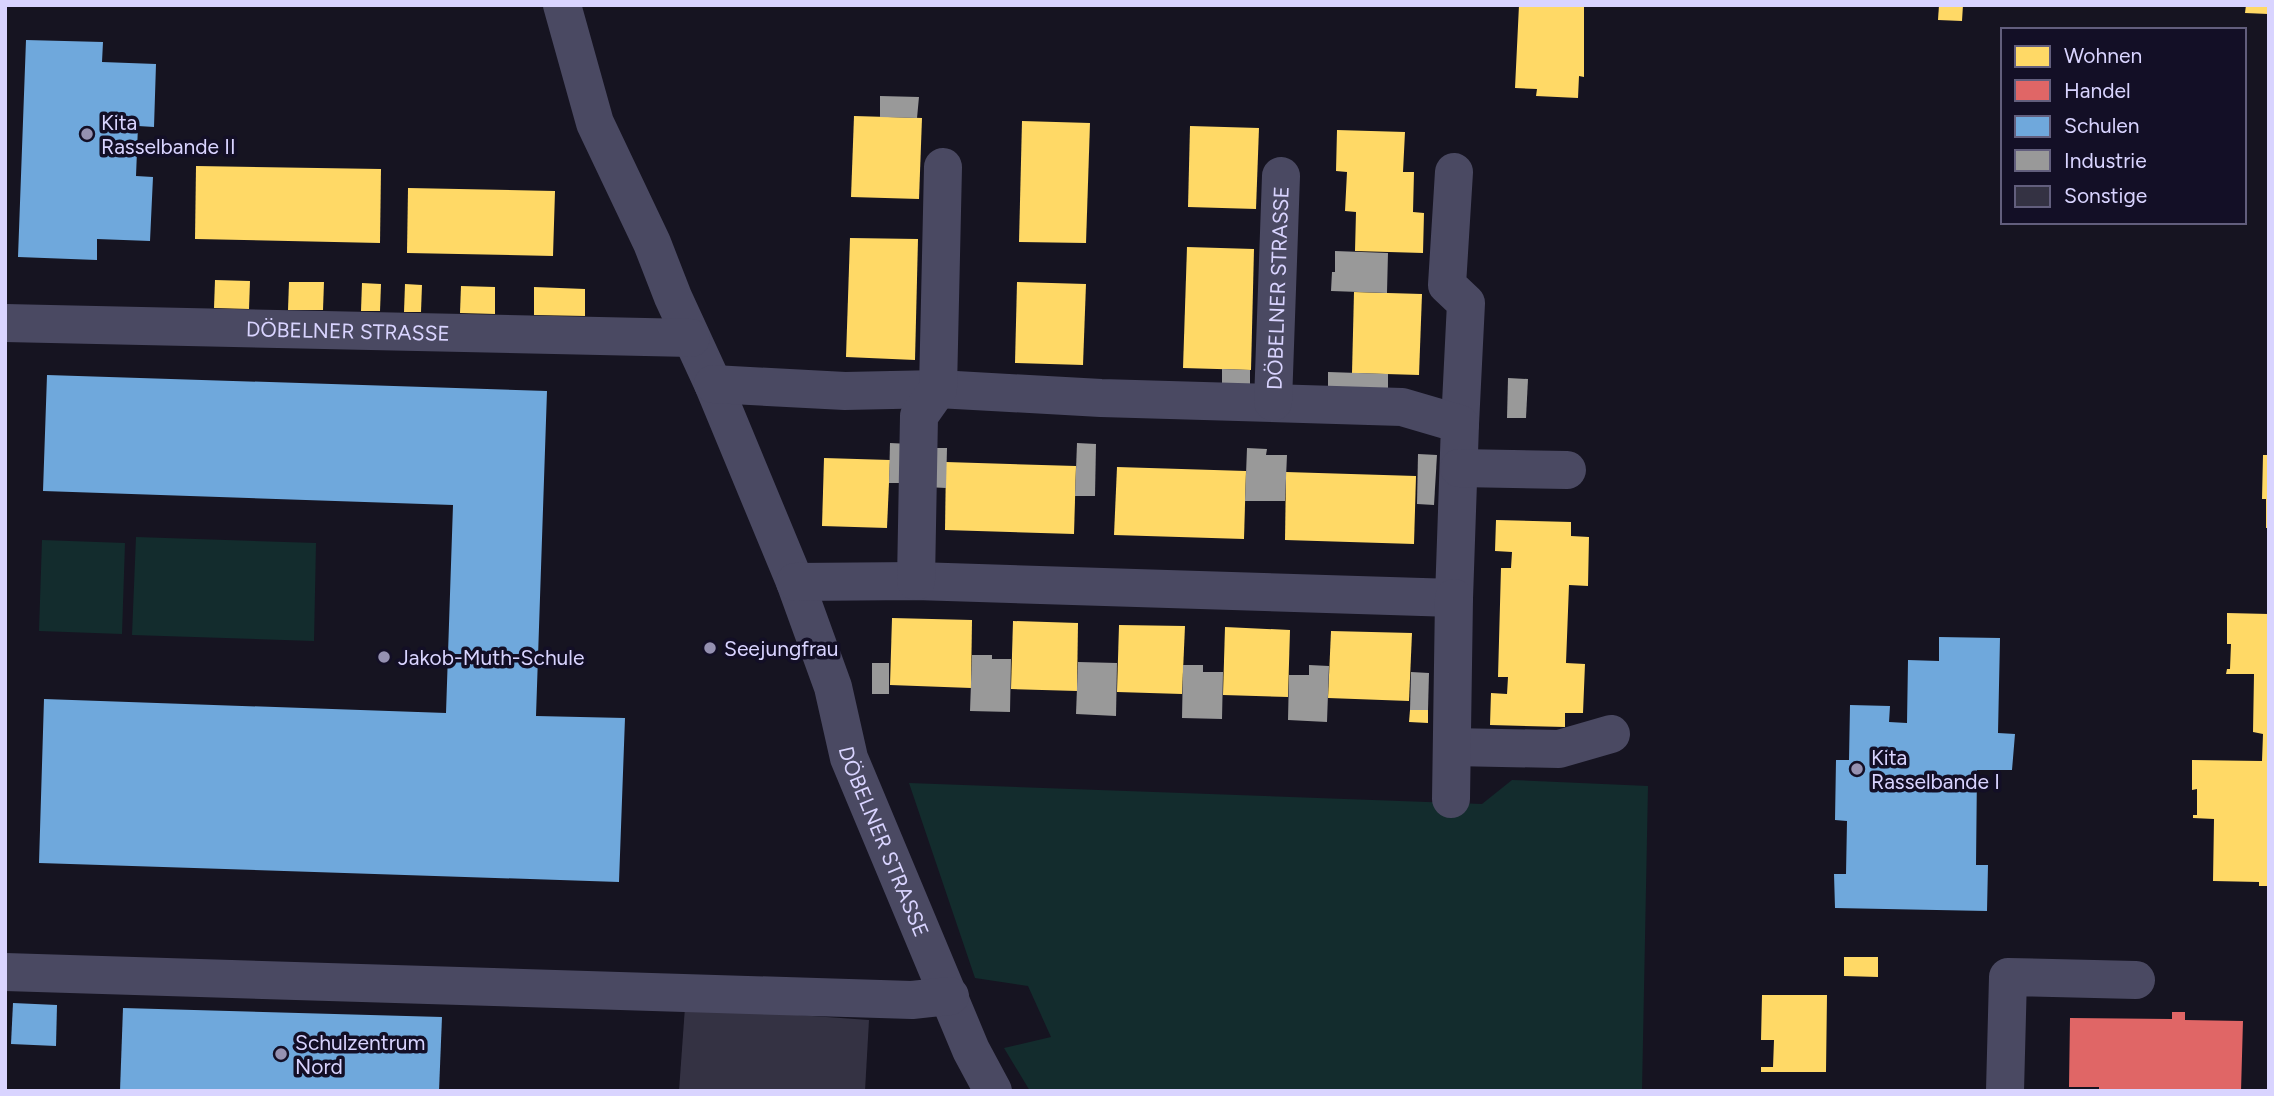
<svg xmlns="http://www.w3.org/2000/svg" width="2274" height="1096" font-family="Figtree,sans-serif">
<rect width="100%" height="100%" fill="#161421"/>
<g fill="#132c2d">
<path d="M 136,537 L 316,543 L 314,641 L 132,635 Z"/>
<path d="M 42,540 L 125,543 L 122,634 L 39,631 Z"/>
<path d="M 1512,780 L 1648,786 L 1642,1091 L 1030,1091 L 1004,1048 L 1051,1037 L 1028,986 L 975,978 L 909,783 L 1482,804 Z"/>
</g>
<g fill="#ffd966">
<path d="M 1519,5 L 1584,5 L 1584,77 L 1579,76 L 1578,98 L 1536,96 L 1537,89 L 1515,88 Z"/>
<path d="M 1939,5 L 1963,5 L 1962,21 L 1938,20 Z"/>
<path d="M 2246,5 L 2268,5 L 2268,14 L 2245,13 Z"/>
<path d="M 854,116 L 922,118 L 919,199 L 851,197 Z"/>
<path d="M 1022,121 L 1090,123 L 1086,243 L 1019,242 Z"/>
<path d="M 1190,126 L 1259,128 L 1256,209 L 1188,207 Z"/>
<path d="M 1337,130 L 1405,132 L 1403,172 L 1414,172 L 1413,212 L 1424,213 L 1423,253 L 1355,251 L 1356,212 L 1345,211 L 1347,172 L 1336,171 Z"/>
<path d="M 196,166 L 381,169 L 380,243 L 195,239 Z"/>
<path d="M 408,188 L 555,191 L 553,256 L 407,253 Z"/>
<path d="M 850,238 L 918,239 L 915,360 L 846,357 Z"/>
<path d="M 1187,247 L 1254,249 L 1251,370 L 1183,368 Z"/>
<path d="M 215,280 L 250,281 L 249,309 L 214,308 Z"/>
<path d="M 289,282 L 324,282 L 323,310 L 288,310 Z"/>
<path d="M 1017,282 L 1086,284 L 1083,365 L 1015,363 Z"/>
<path d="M 362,283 L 381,284 L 380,311 L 361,311 Z"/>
<path d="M 405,284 L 422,285 L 421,312 L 404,312 Z"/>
<path d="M 461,286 L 495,287 L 495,314 L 460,313 Z"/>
<path d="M 534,287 L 585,289 L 585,316 L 534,315 Z"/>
<path d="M 1354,292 L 1422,294 L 1419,375 L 1352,373 Z"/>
<path d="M 2263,455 L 2269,455 L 2269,528 L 2266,528 L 2266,499 L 2262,499 Z"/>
<path d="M 824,458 L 890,460 L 887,528 L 822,526 Z"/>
<path d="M 946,462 L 1076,466 L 1074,534 L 945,530 Z"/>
<path d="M 1117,467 L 1246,471 L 1244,539 L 1114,535 Z"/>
<path d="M 1286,472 L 1416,476 L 1414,544 L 1285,540 Z"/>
<path d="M 1496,520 L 1571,522 L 1571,536 L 1589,537 L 1588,586 L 1569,585 L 1566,663 L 1585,664 L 1583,713 L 1565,713 L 1565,727 L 1490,725 L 1491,693 L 1507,694 L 1508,677 L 1498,677 L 1501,568 L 1511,568 L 1512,552 L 1495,551 Z"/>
<path d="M 2227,613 L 2269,614 L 2269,886 L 2259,886 L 2259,882 L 2213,881 L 2214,819 L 2193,818 L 2193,815 L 2197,815 L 2197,789 L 2192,790 L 2192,760 L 2262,761 L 2263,734 L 2253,732 L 2254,674 L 2226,674 L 2227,669 L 2230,669 L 2231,644 L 2227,644 Z"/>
<path d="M 892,618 L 972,620 L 971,688 L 890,685 Z"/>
<path d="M 1013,621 L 1078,623 L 1077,691 L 1011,689 Z"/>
<path d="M 1119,625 L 1185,626 L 1182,694 L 1117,692 Z"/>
<path d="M 1225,627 L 1290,630 L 1288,697 L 1223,695 Z"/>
<path d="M 1331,631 L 1412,633 L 1409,701 L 1328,698 Z"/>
<path d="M 1410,710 L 1428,710 L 1428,723 L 1409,722 Z"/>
<path d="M 1844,957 L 1878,957 L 1878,977 L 1844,976 Z"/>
<path d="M 1762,995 L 1827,995 L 1826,1072 L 1761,1072 L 1761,1067 L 1773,1067 L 1774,1040 L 1761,1040 Z"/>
</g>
<path fill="#e06666" d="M 2172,1012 L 2185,1012 L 2185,1020 L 2243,1021 L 2241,1091 L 2099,1091 L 2099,1087 L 2069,1087 L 2070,1018 L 2172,1019 Z"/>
<g fill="#6fa8dc">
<path d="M 26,40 L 103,42 L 102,62 L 156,64 L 154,127 L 138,126 L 136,176 L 153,177 L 150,241 L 97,239 L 97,260 L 18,257 Z"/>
<path d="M 47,375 L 547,391 L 536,716 L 625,718 L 619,882 L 39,863 L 44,699 L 446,713 L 453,505 L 43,491 Z"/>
<path d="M 1939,637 L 2000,638 L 1998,733 L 2015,734 L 2012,770 L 1977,770 L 1976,865 L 1988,865 L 1987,911 L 1835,908 L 1834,874 L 1846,874 L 1847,821 L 1835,820 L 1836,760 L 1849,760 L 1850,705 L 1890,706 L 1889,722 L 1907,723 L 1908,660 L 1939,661 Z"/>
<path d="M 13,1003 L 57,1005 L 56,1046 L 11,1044 Z"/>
<path d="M 123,1008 L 442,1017 L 439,1091 L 120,1091 Z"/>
</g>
<g fill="#999">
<path d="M 880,96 L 919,97 L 917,118 L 880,117 Z"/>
<path d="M 1335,251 L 1388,253 L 1387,293 L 1331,291 L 1332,272 L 1335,272 Z"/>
<path d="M 1222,369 L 1250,370 L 1250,390 L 1222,389 Z"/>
<path d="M 1328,372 L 1388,374 L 1388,394 L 1328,392 Z"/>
<path d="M 1508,378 L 1528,379 L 1526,418 L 1507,418 Z"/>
<path d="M 890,443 L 910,444 L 909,483 L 889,483 Z"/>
<path d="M 1077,443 L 1096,444 L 1095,496 L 1075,496 Z"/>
<path d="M 927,448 L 947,448 L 946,488 L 926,487 Z"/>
<path d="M 1247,448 L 1267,449 L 1266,455 L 1287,455 L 1285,501 L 1245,501 Z"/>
<path d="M 1418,454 L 1437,455 L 1434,505 L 1417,504 Z"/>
<path d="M 972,655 L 992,655 L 992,659 L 1011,659 L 1010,712 L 970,711 Z"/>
<path d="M 1078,662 L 1117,663 L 1116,716 L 1076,714 Z"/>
<rect x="872" y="663" width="17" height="31"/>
<path d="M 1183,665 L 1203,665 L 1203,672 L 1223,672 L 1222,719 L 1182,718 Z"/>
<path d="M 1309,665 L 1329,666 L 1327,722 L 1288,720 L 1289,675 L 1309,675 Z"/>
<path d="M 1411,672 L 1429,673 L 1428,710 L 1410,710 Z"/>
</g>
<path fill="#343243" d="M 685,1007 L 869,1020 L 865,1091 L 679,1091 Z"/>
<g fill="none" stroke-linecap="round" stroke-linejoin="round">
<g stroke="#4a4962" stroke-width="38">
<path id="s1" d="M 562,5 L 595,123 L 652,243 L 673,297 L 713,384 L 795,582 L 833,687 L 849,758 L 971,1050 L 993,1091"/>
<path d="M 1454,172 L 1447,285 L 1466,303 L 1460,424"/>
<path id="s2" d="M 5,323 L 691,338"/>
<path d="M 713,384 L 845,391 L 938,389 L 1101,398 L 1402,407 L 1460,424 L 1454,598 L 916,581 L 795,582"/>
<path id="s3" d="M 1273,402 L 1281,176"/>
<path d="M 1459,468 L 1567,470"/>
<path d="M 916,581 L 919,416 L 938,389 L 943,167"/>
<path d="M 1452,747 L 1559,749 L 1611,734"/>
<path d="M 1451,799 L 1454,598"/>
<path d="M 5,972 L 912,1000 L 950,996"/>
<path d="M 2005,1091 L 2008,977 L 2136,980"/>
</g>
</g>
<g fill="#9591b1" stroke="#130f26" stroke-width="2.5">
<circle cx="87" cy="134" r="7"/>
<circle cx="710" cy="648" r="7"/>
<circle cx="384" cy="657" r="7"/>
<circle cx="1857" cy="769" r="7"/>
<circle cx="281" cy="1054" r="7"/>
</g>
<g text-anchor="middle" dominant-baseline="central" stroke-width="7" stroke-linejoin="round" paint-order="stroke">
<g font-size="21" fill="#d9d4ff" stroke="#130f26" text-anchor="start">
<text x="101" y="122">Kita<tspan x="101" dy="24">Rasselbande II</tspan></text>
<text x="724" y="648">Seejungfrau</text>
<text x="398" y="657">Jakob-Muth-Schule</text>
<text x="1871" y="757">Kita<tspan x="1871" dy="24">Rasselbande I</tspan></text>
<text x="295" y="1042">Schulzentrum<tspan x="295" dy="24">Nord</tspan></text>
</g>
<g font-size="21" fill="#d9d4ff" stroke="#130f26">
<text stroke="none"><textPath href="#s3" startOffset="114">DÖBELNER STRASSE</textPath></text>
<text stroke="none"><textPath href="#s2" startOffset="343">DÖBELNER STRASSE</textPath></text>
<text stroke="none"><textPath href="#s1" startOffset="898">DÖBELNER STRASSE</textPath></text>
</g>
</g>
<rect width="2274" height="1096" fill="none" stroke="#d9d4ff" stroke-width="14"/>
<rect x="2001" y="28" width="245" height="196" fill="#130f26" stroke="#625e7d" stroke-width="2"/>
<rect x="2015" y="46" width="35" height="21" fill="#ffd966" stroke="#625e7d" stroke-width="2"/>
<text x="2064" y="63" font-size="21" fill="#d9d4ff">Wohnen</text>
<rect x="2015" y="80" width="35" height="21" fill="#e06666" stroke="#625e7d" stroke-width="2"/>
<text x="2064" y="98" font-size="21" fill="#d9d4ff">Handel</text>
<rect x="2015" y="116" width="35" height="21" fill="#6fa8dc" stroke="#625e7d" stroke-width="2"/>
<text x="2064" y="133" font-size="21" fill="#d9d4ff">Schulen</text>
<rect x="2015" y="150" width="35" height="21" fill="#999999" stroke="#625e7d" stroke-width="2"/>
<text x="2064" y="168" font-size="21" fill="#d9d4ff">Industrie</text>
<rect x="2015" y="186" width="35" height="21" fill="#343243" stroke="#625e7d" stroke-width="2"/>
<text x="2064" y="203" font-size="21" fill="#d9d4ff">Sonstige</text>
</svg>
